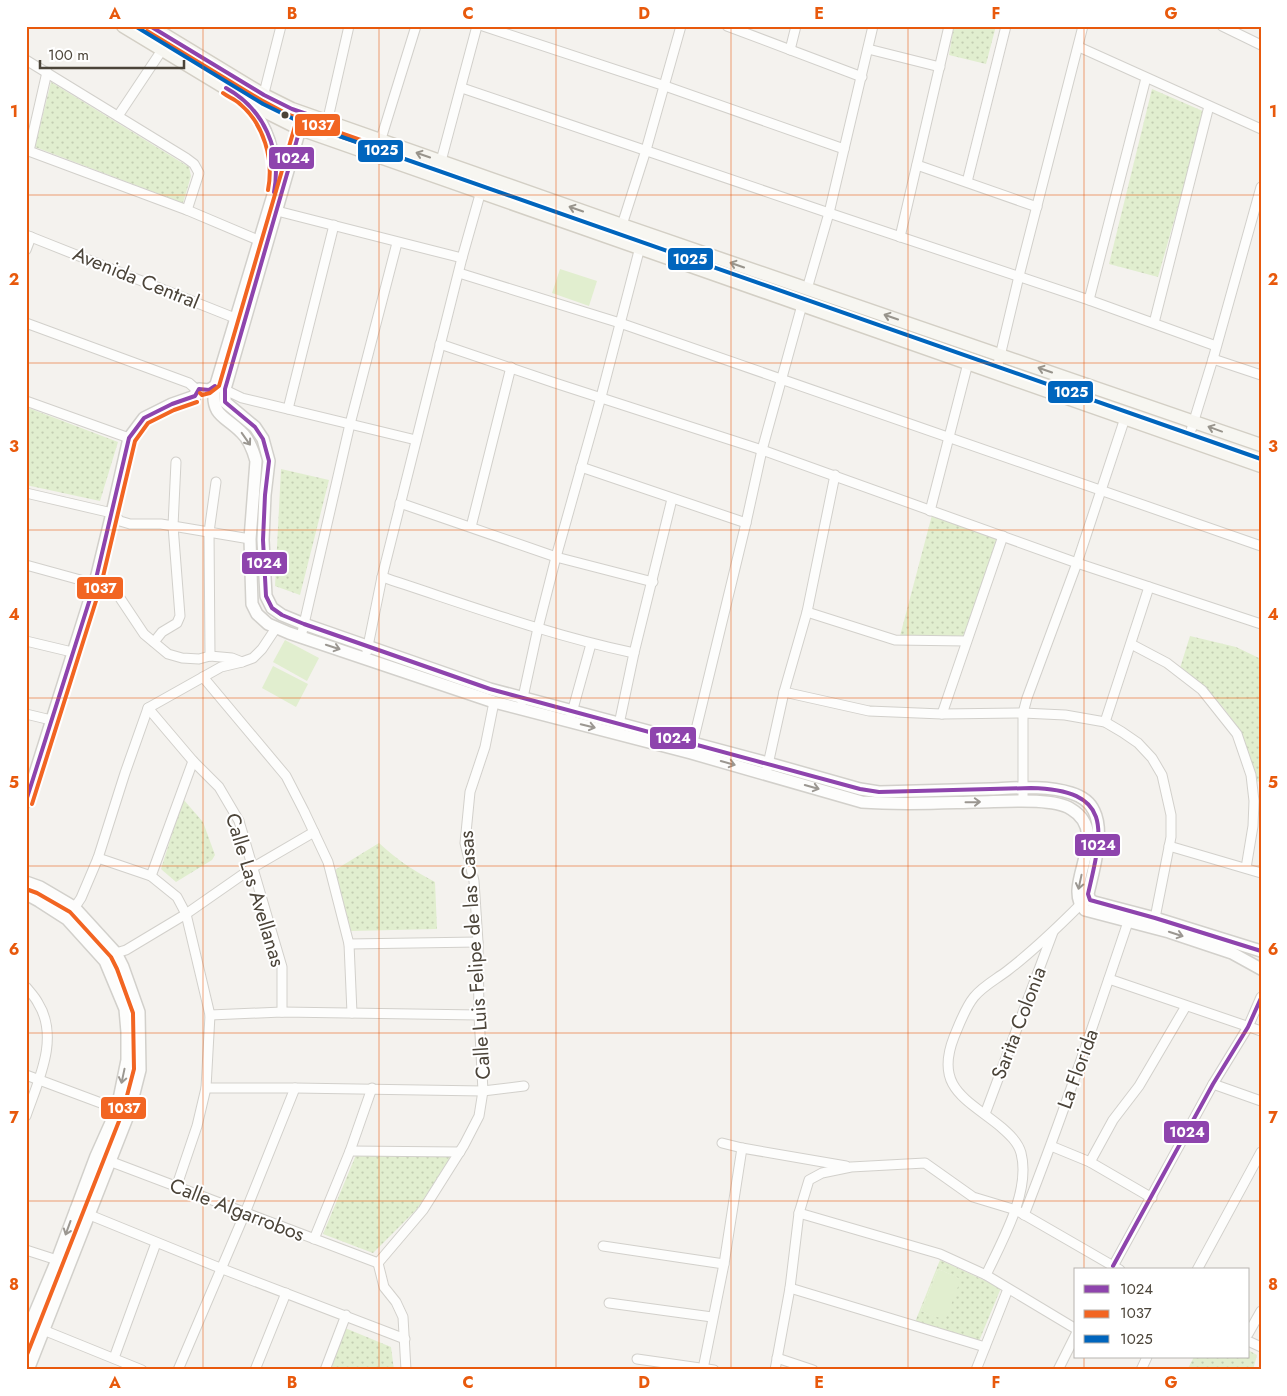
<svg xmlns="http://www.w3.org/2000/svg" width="1287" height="1396" font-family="Jost,sans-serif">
<defs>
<pattern id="park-dots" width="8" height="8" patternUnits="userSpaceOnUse" patternTransform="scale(1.25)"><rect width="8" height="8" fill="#e1eecf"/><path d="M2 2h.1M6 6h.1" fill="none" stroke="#c3cdb2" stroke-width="1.8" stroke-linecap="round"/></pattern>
</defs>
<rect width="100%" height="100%" fill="#f4f2ee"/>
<g fill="#e1eecf">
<path d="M 560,269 L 597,281 L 589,306 L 552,293 Z"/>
<path d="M 285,640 L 319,658 L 307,681 L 273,662 Z"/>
<path d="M 273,666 L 308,684 L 296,707 L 262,688 Z"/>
<path d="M 938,1269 L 962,1279 L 945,1321 L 921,1311 Z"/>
</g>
<g fill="url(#park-dots)" fill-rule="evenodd">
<path d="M 954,26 L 996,26 L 986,64 L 949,55 Z"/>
<path d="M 51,82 L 189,167 L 191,176 L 183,203 L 35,147 Z"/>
<path d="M 1152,89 L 1205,112 L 1158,277 L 1109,264 Z"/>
<path d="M 26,407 L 118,442 L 100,501 L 26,485 Z"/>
<path d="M 281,469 L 329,480 L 300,595 L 275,586 Z"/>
<path d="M 932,515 L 998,538 L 963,637 L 900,636 Z"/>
<path d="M 1190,636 L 1236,647 L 1261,659 L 1261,781 L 1256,782 C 1251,766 1247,748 1240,734 C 1228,707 1203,685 1180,668 Z"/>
<path d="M 183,799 L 203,822 L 215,855 L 212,860 L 176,882 L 161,869 Z"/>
<path d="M 379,843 C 396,859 414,871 435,882 L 437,929 L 351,931 L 335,870 Z"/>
<path d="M 356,1155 L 451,1157 L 417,1209 L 373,1253 L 323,1234 Z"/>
<path d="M 940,1260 L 1001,1288 L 979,1341 L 915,1322 ZM 938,1269 L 961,1279 L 945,1320 L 921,1311 Z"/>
<path d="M 345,1328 L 391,1347 L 394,1370 L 331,1370 Z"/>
<path d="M 1248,1350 L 1257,1355 L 1253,1370 L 1187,1370 L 1194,1357 L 1248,1357 Z"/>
</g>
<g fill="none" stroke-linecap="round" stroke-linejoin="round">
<g stroke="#d2d0cb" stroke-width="11">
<g id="minor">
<path d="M 483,26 L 665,86 L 844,149"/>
<path d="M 727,26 L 862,77"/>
<path d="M 1222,26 L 1261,45"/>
<path d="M 1079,47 L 1261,129"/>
<path d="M 868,49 L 940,67"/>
<path d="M 790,50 L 796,26"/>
<path d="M 26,60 L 186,158 L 194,164 L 199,173 L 187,210"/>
<path d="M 462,88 L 829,213 L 1089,300 L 1216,346"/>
<path d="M 260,109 L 281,26"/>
<path d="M 118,116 L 162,50"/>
<path d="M 324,136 L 349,26"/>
<path d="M 26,150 L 187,210 L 265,243"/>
<path d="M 29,151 L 47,72"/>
<path d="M 376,155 L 416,26"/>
<path d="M 917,165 L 1037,207"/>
<path d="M 437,176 L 477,26"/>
<path d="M 967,182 L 1006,26"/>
<path d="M 277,211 L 462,258"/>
<path d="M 622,225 L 646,150 L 681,26"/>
<path d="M 26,235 L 240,320"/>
<path d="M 900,237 L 949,26"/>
<path d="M 26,250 L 31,237"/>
<path d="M 459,273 L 620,323 L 1261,546"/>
<path d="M 807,289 L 829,213 L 873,26"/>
<path d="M 1089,300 L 1146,78"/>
<path d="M 26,323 L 189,383 L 197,390"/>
<path d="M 1154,323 L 1209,106"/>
<path d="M 440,344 L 555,383 L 762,450 L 1077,563 L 1261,624"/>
<path d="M 1213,359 L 1261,375"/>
<path d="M 996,373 L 1019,276 L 1083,26"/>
<path d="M 221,388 L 242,398 L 416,440"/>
<path d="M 26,401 L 129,438"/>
<path d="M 288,409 L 334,225"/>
<path d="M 1188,440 L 1213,359 L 1261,187"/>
<path d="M 581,467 L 746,523"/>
<path d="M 26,493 L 112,513 L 120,521 L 130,524 L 161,524 L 250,539"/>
<path d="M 400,503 L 556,557 L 653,582"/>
<path d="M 930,511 L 968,363"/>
<path d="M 471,527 L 511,367"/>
<path d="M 26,565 L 106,587 L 118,595 L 144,634 L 168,654 L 182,658 L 199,659 L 210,656 L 232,658 L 242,662"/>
<path d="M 382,577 C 465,604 548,635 634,653"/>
<path d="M 807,612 L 895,640 L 966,641"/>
<path d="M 301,637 L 350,424 L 397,243"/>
<path d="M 26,641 L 72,652"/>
<path d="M 154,642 L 162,632 L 177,623 L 180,616 L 173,526 L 176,462"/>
<path d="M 1131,644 L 1167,663 L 1202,690 L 1237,734 L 1251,775 L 1254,801 L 1253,826 L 1246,868"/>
<path d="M 367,651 L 382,577 L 462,258 L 481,191"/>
<path d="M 210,656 L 209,532 L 216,482"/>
<path d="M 203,677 L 286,776 L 304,811 L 328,862 L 349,944 L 352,1013"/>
<path d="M 784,692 L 869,711 L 942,714 L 1023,713 L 1065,715 L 1105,722 L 1122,732 L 1138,743 L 1152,758 L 1162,775 L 1171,815 L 1171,837 L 1155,918"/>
<path d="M 522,702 L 538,628 L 556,557 L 601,397 L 640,247"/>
<path d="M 148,708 L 193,761 L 219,787 L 239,821 L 282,967 L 282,1012"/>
<path d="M 26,714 L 51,720"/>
<path d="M 942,714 L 1003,536"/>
<path d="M 571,716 L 591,644"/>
<path d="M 1105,722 L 1149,587"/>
<path d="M 618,729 L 634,653 L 672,499"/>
<path d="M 693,742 L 746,523 L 762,450 L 802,305"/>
<path d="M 767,769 L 784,692 L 807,612 L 835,475"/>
<path d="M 1023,801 L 1023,713 L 1027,698 L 1077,563 L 1125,418"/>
<path d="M 1169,846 L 1261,873"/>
<path d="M 98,858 L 151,876 L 177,897 L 186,914 L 210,1015 L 206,1088 L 197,1126 L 176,1188"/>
<path d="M 151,876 L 193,761"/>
<path d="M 67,919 L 81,898 L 98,858 L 125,773 L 148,708 L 221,667 L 242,662 L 253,658 L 262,649 L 276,628"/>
<path d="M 349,944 L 478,942"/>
<path d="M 105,961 L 116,953 L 126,950 L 186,914 L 252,868 L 314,832"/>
<path d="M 1109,979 L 1261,1031"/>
<path d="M 26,987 C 30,992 35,997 38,1003 C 60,1038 38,1081 26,1116"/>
<path d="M 210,1015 L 282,1012 L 479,1015"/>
<path d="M 26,1075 L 117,1109"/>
<path d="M 1213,1084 L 1261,1101"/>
<path d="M 206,1088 L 295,1088 L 483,1091 L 524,1086"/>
<path d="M 985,1114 L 1053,932"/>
<path d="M 722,1143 L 742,1148 L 846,1166"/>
<path d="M 1051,1146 L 1090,1162 L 1152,1198"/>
<path d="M 350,1151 L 460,1152"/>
<path d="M 96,1156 L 378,1263"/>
<path d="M 1090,1162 L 1113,1120 L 1139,1086 L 1186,1006"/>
<path d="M 75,1209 L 220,1268 L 405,1339"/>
<path d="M 799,1213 L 940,1254 L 986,1275 L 1076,1329"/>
<path d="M 1024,1215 C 1062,1118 1095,1020 1128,922"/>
<path d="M 314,1239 L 350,1151 L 372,1088"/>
<path d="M 603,1246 L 724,1264"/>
<path d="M 26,1250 L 57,1260"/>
<path d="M 1111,1270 L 1213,1084 L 1248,1027 L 1261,997"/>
<path d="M 1197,1270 L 1261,1152"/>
<path d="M 986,1275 C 1002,1241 1031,1191 1021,1153 C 1018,1142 1009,1134 1001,1127 C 967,1099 934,1088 954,1037 C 959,1025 965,1008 974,997 C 983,986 995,980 1007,971 C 1033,951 1057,928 1080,905"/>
<path d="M 790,1288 L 985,1347"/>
<path d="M 609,1303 L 712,1317"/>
<path d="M 26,1323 L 142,1370"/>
<path d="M 1248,1334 L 1261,1311"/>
<path d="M 1248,1341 L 1261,1347"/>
<path d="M 114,1358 L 156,1243"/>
<path d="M 777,1358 L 813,1370"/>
<path d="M 637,1359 L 714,1370"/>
<path d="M 703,1369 L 724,1264 L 742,1148"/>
<path d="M 178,1370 L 245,1213 L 295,1088"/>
<path d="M 255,1370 L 286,1293"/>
<path d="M 325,1370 L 346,1315"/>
<path d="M 406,1370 L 403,1317 L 396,1302 L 384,1287 L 378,1263 L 423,1210 L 464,1145 L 479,1116 L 483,1091 L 479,1015 L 478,942 L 474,881 L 465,843 L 470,792 L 485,747 L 494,702"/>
<path d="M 775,1370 L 790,1288 L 799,1213 L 809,1180 L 822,1173 L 851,1167 L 925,1163 L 973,1197 L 1016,1210 L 1120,1270"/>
<path d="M 976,1370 L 1008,1289"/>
<path d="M 1058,1370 L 1076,1334"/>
<path d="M 1141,1370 L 1147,1357"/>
</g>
</g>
<g stroke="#d2d0cb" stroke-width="14">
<g id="tertiary">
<path d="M 248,103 C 268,127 276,154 276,185 L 214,391 C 212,416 225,416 241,432 C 249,439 253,450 256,461 L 250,539 L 252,604 L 257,614 L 268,624 L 289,633 L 494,702 L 691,753 L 862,802 C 900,805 938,803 977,802 C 1000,802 1052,797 1071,809 C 1113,834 1060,886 1085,910 L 1169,932 L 1232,953 L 1261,969"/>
<path d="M 300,129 L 225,389 L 225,402 L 255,427 L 263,439 L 269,461 L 265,495 L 263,540 L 266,596 L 272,608 L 282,615 L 304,624 L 490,689 L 768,763 L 860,789 L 879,792 C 916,791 954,790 991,789 C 1016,788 1046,785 1071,793 C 1081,796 1090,802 1094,811 C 1105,833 1093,872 1088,894 L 1090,900 L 1094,902 L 1155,918 L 1261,951"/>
<path d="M 195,396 L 196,392 L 199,389 L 209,390 L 215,386"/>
<path d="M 26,802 L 95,583 L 112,513 L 129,438 L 144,418 L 172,404 L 195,396"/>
<path d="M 26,882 L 40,887 L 74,907 L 116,953 L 123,967 L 139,1012 L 140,1070 L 129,1113 L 28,1370"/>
<path d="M 26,894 L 39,901 L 67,919 L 105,961 L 125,1009 L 127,1032 L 127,1060 L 117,1109 L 96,1156 L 57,1260 L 26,1334"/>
</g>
</g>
<g stroke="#d3cfc5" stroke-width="15">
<g id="secondary">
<path d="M 123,26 L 260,109 L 300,129 L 1261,466"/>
<path d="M 150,26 L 264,95 L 292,109 L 622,225 L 1261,445"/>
</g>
</g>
<use href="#minor" stroke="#fdfdfc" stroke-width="9"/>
<use href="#tertiary" stroke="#fdfdfc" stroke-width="11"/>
<use href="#secondary" stroke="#f7f6f1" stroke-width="12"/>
<g stroke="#fff" stroke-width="8">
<g id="bus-1">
<path d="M 150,26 L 264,95 L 292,109 L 327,121 L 324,136 L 300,129 L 225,389 L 225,402 L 255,427 L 263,439 L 269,461 L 265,495 L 263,540 L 266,596 L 272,608 L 282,615 L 304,624 L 490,689 L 860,789 L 879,792 L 1031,788 C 1114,790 1103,830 1088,894 L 1090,900 L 1155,918 L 1261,951"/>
<path d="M 226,88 C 264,109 282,150 274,192"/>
<path d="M 26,801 L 95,583 L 129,438 L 144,418 L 172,404 L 195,396 L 199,389 L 209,390 L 215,386"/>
<path d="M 1113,1266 L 1213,1084 L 1248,1027 L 1261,998"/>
</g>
</g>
<g stroke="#fff" stroke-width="8">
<g id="bus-2">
<path d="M 147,31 L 261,100 L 289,115 L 372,144 L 372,147 L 301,123 L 295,126 L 219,386 L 210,393 L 202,395 L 200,393"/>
<path d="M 223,93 C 228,97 235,99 240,104 C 264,124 274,160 268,190"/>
<path d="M 32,804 L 101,585 L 135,441 L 148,423 L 174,410 L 197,402"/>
<path d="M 26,889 L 37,893 L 70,912 L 111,957 L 117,969 L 133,1013 L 134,1069 L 123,1111 L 26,1357"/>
</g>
</g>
<g stroke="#fff" stroke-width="8">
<path id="bus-3" d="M 135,26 L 263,104 L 302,123 L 1261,459"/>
</g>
<use href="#bus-1" stroke="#8e44ad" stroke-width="4"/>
<use href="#bus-2" stroke="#f26522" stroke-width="4"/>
<use href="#bus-3" stroke="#0065bd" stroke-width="4"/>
</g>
<defs><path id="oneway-shaft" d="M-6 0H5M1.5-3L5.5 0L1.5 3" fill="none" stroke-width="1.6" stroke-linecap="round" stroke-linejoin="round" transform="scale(1.25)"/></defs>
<g stroke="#98948c">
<use href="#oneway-shaft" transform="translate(423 155) rotate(-161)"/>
<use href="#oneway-shaft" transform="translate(576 209) rotate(-161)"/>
<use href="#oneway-shaft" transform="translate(737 265) rotate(-161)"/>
<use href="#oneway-shaft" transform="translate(891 317) rotate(-161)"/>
<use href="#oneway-shaft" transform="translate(1045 370) rotate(-161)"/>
<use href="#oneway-shaft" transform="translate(1215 429) rotate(-160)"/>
</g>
<g stroke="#9b9791">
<use href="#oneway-shaft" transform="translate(246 439) rotate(55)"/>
<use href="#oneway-shaft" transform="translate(333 647) rotate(18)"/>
<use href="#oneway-shaft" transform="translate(588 726) rotate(14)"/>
<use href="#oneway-shaft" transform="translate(728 763) rotate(16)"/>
<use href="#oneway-shaft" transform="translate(812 787) rotate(16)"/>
<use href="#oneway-shaft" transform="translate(973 802) rotate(-1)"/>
<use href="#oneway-shaft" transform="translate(1080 882) rotate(102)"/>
<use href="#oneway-shaft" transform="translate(1176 934) rotate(18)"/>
<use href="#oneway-shaft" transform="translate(123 1076) rotate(102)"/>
<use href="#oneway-shaft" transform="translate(68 1228) rotate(110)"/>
</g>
<path fill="none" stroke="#e8590c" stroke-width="1" stroke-opacity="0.55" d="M 203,26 L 203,1370M 379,26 L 379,1370M 556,26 L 556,1370M 731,26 L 731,1370M 908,26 L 908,1370M 1084,26 L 1084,1270M 26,195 L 1261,195M 26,363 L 1261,363M 26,530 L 1261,530M 26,698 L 1261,698M 26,866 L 1261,866M 26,1033 L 1261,1033M 26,1201 L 1261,1201M 1084,1357 L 1084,1370"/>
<circle fill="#4b4439" stroke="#fff" stroke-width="2" cx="285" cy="115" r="4.5"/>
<g text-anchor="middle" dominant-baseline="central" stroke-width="4" stroke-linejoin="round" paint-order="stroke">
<g font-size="20" fill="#4b4439" stroke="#fff">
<text transform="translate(136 278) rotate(22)">Avenida Central</text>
<text transform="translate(255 890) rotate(73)">Calle Las Avellanas</text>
<text transform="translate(475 955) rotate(-94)">Calle Luis Felipe de las Casas</text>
<text transform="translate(1019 1023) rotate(-69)">Sarita Colonia</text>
<text transform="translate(1078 1069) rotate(-70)">La Florida</text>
<text transform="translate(237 1210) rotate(21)">Calle Algarrobos</text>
</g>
</g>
<g stroke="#fff" stroke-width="2">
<rect x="294" y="113" width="47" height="24" rx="5" fill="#f26522"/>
<rect x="357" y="139" width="47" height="24" rx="5" fill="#0065bd"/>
<rect x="268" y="146" width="47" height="24" rx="5" fill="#8e44ad"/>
<rect x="667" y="247" width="47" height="24" rx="5" fill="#0065bd"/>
<rect x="1047" y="380" width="47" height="24" rx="5" fill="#0065bd"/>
<rect x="241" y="551" width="47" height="24" rx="5" fill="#8e44ad"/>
<rect x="76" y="576" width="48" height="24" rx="5" fill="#f26522"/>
<rect x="649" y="726" width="48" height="24" rx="5" fill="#8e44ad"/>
<rect x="1074" y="833" width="47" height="24" rx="5" fill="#8e44ad"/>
<rect x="100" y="1096" width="47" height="24" rx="5" fill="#f26522"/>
<rect x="1163" y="1120" width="47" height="24" rx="5" fill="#8e44ad"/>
</g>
<g font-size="14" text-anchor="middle" font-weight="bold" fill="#fff">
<text x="318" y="130">1037</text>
<text x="381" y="155">1025</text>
<text x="292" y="163">1024</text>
<text x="690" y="264">1025</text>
<text x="1071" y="397">1025</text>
<text x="264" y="568">1024</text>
<text x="100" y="593">1037</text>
<text x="673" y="743">1024</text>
<text x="1098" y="850">1024</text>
<text x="124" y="1113">1037</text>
<text x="1187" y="1137">1024</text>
</g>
<rect width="1287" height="1396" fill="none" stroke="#ffffff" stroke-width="55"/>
<rect x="1074" y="1268" width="175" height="90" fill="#ffffff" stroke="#b7b4b0"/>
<rect x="1084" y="1285" width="25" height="8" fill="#8e44ad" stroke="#b7b4b0"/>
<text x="1120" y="1294" font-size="15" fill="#4b4439">1024</text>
<rect x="1084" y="1310" width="25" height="8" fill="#f26522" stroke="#b7b4b0"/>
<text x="1120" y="1318" font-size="15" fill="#4b4439">1037</text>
<rect x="1084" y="1335" width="25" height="8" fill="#0065bd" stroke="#b7b4b0"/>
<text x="1120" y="1344" font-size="15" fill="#4b4439">1025</text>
<path d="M40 60v8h144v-8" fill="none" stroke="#4b4439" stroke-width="2.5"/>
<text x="48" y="60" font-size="15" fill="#4b4439" stroke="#ffffff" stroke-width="4" paint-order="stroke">100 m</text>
<rect x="28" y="28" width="1232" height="1340" fill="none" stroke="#e8590c" stroke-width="2"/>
<g font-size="16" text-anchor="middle" font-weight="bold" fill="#e8590c">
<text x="115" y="19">A</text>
<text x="292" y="19">B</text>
<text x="468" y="19">C</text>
<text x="644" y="19">D</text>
<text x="819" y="19">E</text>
<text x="996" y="19">F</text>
<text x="1171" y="19">G</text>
<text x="14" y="117">1</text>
<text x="1273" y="117">1</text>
<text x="14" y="285">2</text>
<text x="1273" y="285">2</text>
<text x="14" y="452">3</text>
<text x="1273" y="452">3</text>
<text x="14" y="620">4</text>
<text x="1273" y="620">4</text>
<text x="14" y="788">5</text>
<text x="1273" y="788">5</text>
<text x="14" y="955">6</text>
<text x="1273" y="955">6</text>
<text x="14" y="1123">7</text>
<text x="1273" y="1123">7</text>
<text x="14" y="1290">8</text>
<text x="1273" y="1290">8</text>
<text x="115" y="1388">A</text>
<text x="292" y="1388">B</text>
<text x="468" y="1388">C</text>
<text x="644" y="1388">D</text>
<text x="819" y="1388">E</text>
<text x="996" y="1388">F</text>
<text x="1171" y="1388">G</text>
</g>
</svg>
